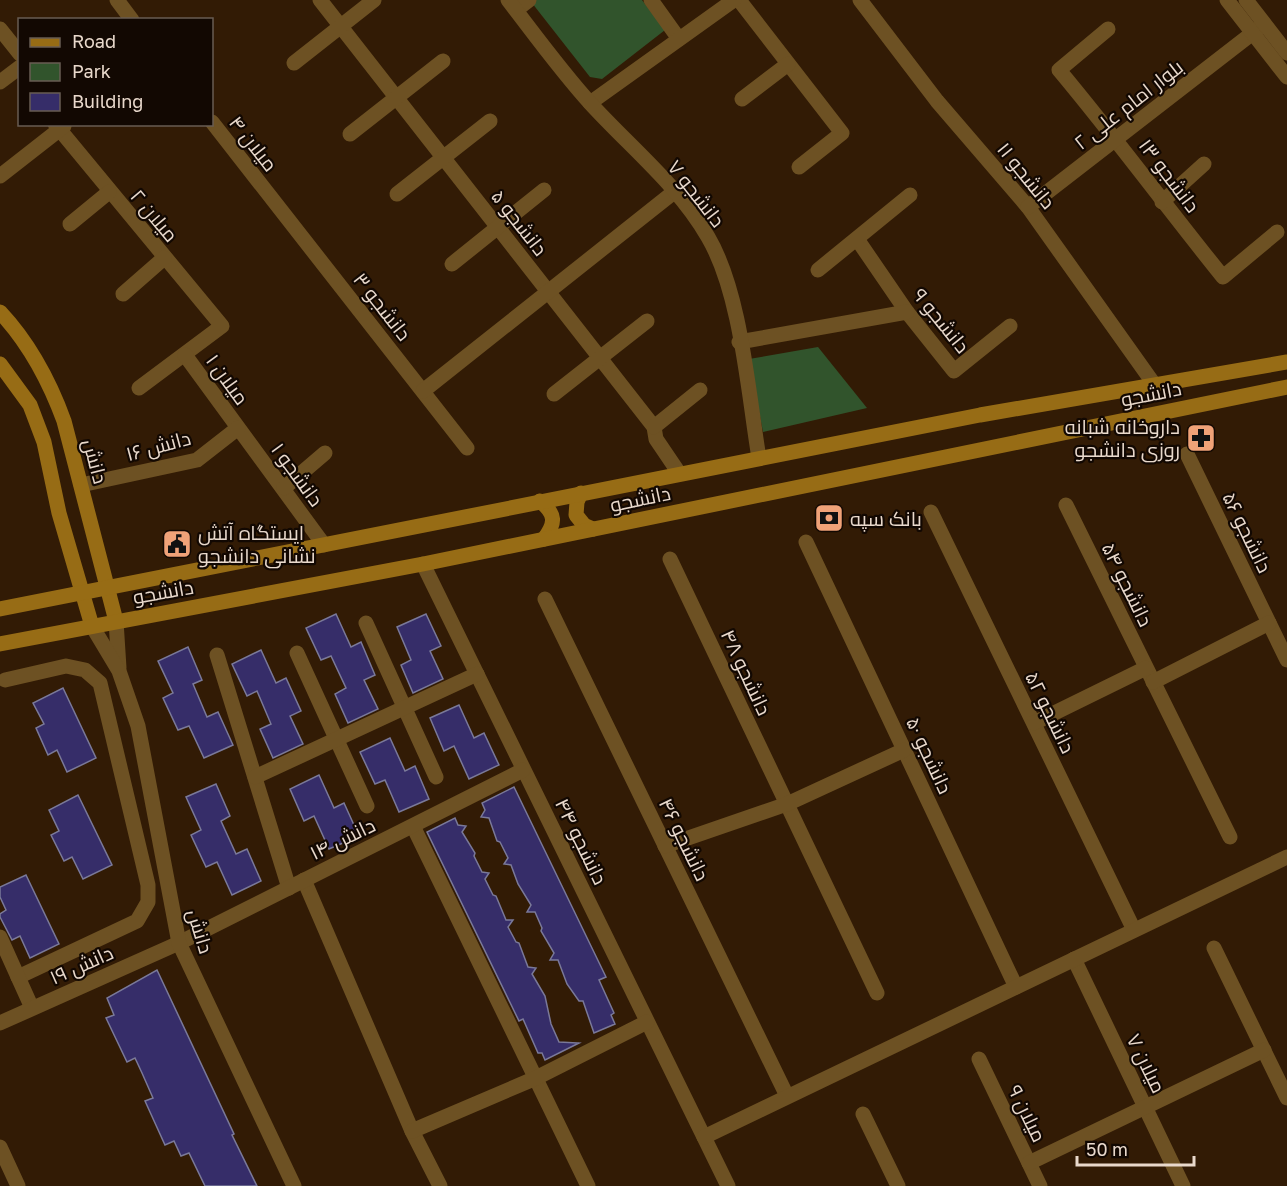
<svg xmlns="http://www.w3.org/2000/svg" width="1287" height="1186" font-family="'Golos Text',Cairo,sans-serif">
<rect width="100%" height="100%" fill="#321b05"/>
<g fill="#31542c">
<path d="M 536,0 L 642,0 L 665,30 L 602,79 L 590,77 L 532,3 Z"/>
<path d="M 818,347 L 867,408 L 763,432 L 749,359 Z"/>
</g>
<g fill="#362d69" stroke="#7a7999" stroke-width="1.5">
<path d="M 336,614 L 351,647 L 361,642 L 375,675 L 364,680 L 378,709 L 348,723 L 335,694 L 346,688 L 331,656 L 321,660 L 306,628 Z"/>
<path d="M 426,614 L 441,646 L 430,651 L 443,679 L 413,693 L 401,665 L 411,660 L 397,627 Z"/>
<path d="M 188,647 L 202,680 L 193,684 L 207,717 L 218,712 L 233,745 L 204,758 L 189,726 L 178,730 L 163,698 L 173,693 L 158,661 Z"/>
<path d="M 261,650 L 276,683 L 286,678 L 301,711 L 290,716 L 303,744 L 273,758 L 260,729 L 271,724 L 257,691 L 247,696 L 232,664 Z"/>
<path d="M 63,688 L 96,758 L 67,772 L 57,750 L 48,755 L 36,728 L 44,724 L 33,703 Z"/>
<path d="M 459,705 L 474,738 L 484,733 L 499,765 L 469,779 L 454,746 L 444,751 L 430,718 Z"/>
<path d="M 390,738 L 405,771 L 415,766 L 429,799 L 399,812 L 385,780 L 375,784 L 360,752 Z"/>
<path d="M 319,775 L 334,808 L 344,803 L 359,836 L 329,849 L 314,816 L 304,821 L 290,789 Z"/>
<path d="M 216,784 L 230,816 L 221,821 L 236,854 L 247,849 L 261,881 L 232,895 L 217,862 L 206,867 L 191,835 L 201,830 L 186,797 Z"/>
<path d="M 514,787 L 606,977 L 599,980 L 614,1013 L 611,1015 L 615,1024 L 594,1033 L 583,1001 L 579,1001 L 567,984 L 558,960 L 550,960 L 554,953 L 541,931 L 542,928 L 535,912 L 527,912 L 531,905 L 518,884 L 511,865 L 504,864 L 508,858 L 500,842 L 497,841 L 489,818 L 481,817 L 485,810 L 482,803 Z"/>
<path d="M 78,795 L 112,865 L 83,879 L 72,857 L 64,861 L 51,835 L 59,831 L 49,810 Z"/>
<path d="M 455,818 L 458,825 L 466,826 L 462,832 L 475,853 L 474,856 L 482,872 L 489,873 L 485,879 L 493,895 L 496,896 L 506,920 L 513,920 L 508,927 L 516,942 L 519,943 L 528,967 L 536,968 L 532,974 L 545,996 L 551,1024 L 559,1042 L 579,1043 L 545,1060 L 542,1053 L 538,1053 L 523,1019 L 519,1021 L 427,832 Z"/>
<path d="M 26,875 L 59,944 L 30,958 L 20,936 L 12,940 L 0,917 L 0,914 L 6,910 L 0,897 L 0,887 Z"/>
<path d="M 157,970 L 234,1134 L 232,1135 L 257,1186 L 205,1186 L 189,1153 L 181,1156 L 174,1141 L 165,1145 L 145,1101 L 153,1098 L 142,1073 L 135,1058 L 127,1062 L 106,1018 L 114,1015 L 107,998 Z"/>
</g>
<g fill="none" stroke-linecap="round" stroke-linejoin="round">
<g stroke="#6d5123" stroke-width="15">
<path d="M 117,0 L 132,20"/>
<path d="M 320,0 L 654,427 L 656,439 L 679,473"/>
<path d="M 651,0 L 679,39"/>
<path d="M 739,0 L 842,133 L 799,167"/>
<path d="M 860,0 L 937,101 L 1028,207 L 1154,384"/>
<path d="M 516,10 L 529,0"/>
<path d="M 0,29 L 20,54"/>
<path d="M 1108,29 L 1059,70 C 1116,138 1168,209 1223,277 L 1277,232"/>
<path d="M 294,63 L 374,0"/>
<path d="M 0,82 L 20,67"/>
<path d="M 742,99 L 788,64"/>
<path d="M 590,103 L 734,0"/>
<path d="M 212,122 L 467,448"/>
<path d="M 55,124 L 222,326 L 139,388"/>
<path d="M 350,134 L 443,61"/>
<path d="M 0,176 L 64,126"/>
<path d="M 397,194 L 490,121"/>
<path d="M 1162,202 L 1204,164"/>
<path d="M 1028,207 L 1263,25"/>
<path d="M 70,224 L 109,192"/>
<path d="M 857,239 L 907,312 L 954,371 L 1010,326"/>
<path d="M 452,264 L 544,190"/>
<path d="M 818,270 L 910,195"/>
<path d="M 123,294 L 164,258"/>
<path d="M 739,342 L 907,312"/>
<path d="M 185,355 L 324,545"/>
<path d="M 423,391 L 674,192"/>
<path d="M 554,394 L 647,321"/>
<path d="M 654,427 L 700,390"/>
<path d="M 1187,454 L 1287,660"/>
<path d="M 81,485 L 197,460 L 238,428"/>
<path d="M 284,488 L 325,453"/>
<path d="M 1066,505 L 1230,837"/>
<path d="M 931,512 L 1134,930"/>
<path d="M 806,542 L 1016,987"/>
<path d="M 670,559 L 877,993"/>
<path d="M 423,564 L 728,1186"/>
<path d="M 545,599 L 787,1096"/>
<path d="M 366,623 L 436,777"/>
<path d="M 297,653 L 367,806"/>
<path d="M 217,655 L 289,888"/>
<path d="M 5,680 L 66,666 L 85,670 L 100,683 L 148,885 L 148,902 L 137,921 L 18,977"/>
<path d="M 1153,682 L 1269,623"/>
<path d="M 1034,723 L 1146,668"/>
<path d="M 255,777 L 477,674"/>
<path d="M 413,826 L 588,1186"/>
<path d="M 665,846 L 787,804 L 904,750"/>
<path d="M 304,880 L 412,1131 L 440,1186"/>
<path d="M 0,937 L 32,1008"/>
<path d="M 1214,948 L 1287,1098"/>
<path d="M 1074,959 L 1183,1186"/>
<path d="M 0,1023 L 179,943 L 523,770"/>
<path d="M 979,1059 L 1040,1186"/>
<path d="M 863,1114 L 898,1186"/>
<path d="M 412,1131 L 536,1078 L 647,1022"/>
<path d="M 704,1137 L 1287,857"/>
<path d="M 0,1147 L 18,1186"/>
<path d="M 1029,1163 L 1264,1050"/>
</g>
<g stroke="#6d5123" stroke-width="15">
<path d="M 508,0 C 535,35 561,71 590,103 C 629,146 679,186 708,237 C 741,293 748,392 759,458"/>
<path d="M 1227,0 L 1287,77"/>
<path d="M 1246,0 L 1287,53"/>
<path d="M 116,621 L 119,668"/>
<path d="M 92,626 L 119,671 L 138,726 L 179,943 L 294,1186"/>
</g>
<g stroke="#976c15" stroke-width="15">
<path d="M 0,312 C 30,344 49,380 64,421 L 116,621"/>
<path d="M 0,364 L 30,405 L 44,442 L 59,513 L 92,626"/>
<path d="M 581,493 L 577,502 L 576,515 L 584,525 L 593,529"/>
<path d="M 540,501 C 556,514 556,523 544,539"/>
<path d="M 0,609 L 980,415 L 1287,362"/>
<path d="M 0,644 L 423,564 L 1287,387"/>
</g>
</g>
<defs>
<g id="pharmacy-square" transform="scale(1.5)"><rect x="-9" y="-9" width="18" height="18" rx="4" fill="#f0a278" stroke="#120802"/><path d="M-2-6h4v4h4v4h-4v4h-4v-4h-4v-4h4Z" fill="#111"/></g>
<g id="bank-square" transform="scale(1.5)"><rect x="-9" y="-9" width="18" height="18" rx="4" fill="#f0a278" stroke="#120802"/><path d="M-6-4H6V4H-6ZM0-2.3a2.3 2.3 0 1 0 0 4.6a2.3 2.3 0 1 0 0-4.6Z" fill="#111"/></g>
<g id="civic-square" transform="scale(1.5)"><rect x="-9" y="-9" width="18" height="18" rx="4" fill="#f0a278" stroke="#120802"/><path d="M-.6-6.5H3V-4.5H.6V-3L4-1V1h2V6H-6V1h2V-1L-.6-3ZM-1.2 2.5V6h2.4V2.5Z" fill="#111"/></g>
</defs>
<g fill-rule="evenodd">
<use href="#pharmacy-square" x="1201" y="438"/>
<use href="#bank-square" x="829" y="518"/>
<use href="#civic-square" x="177" y="544"/>
</g>
<g text-anchor="middle" dominant-baseline="central" stroke-width="4.5" stroke-linejoin="round" paint-order="stroke">
<g font-size="20" fill="#e9d9cc" stroke="#120802">
<text transform="translate(1128 104) rotate(-38)">بلوار امام علی ۲</text>
<text transform="translate(254 143) rotate(52)">میلان ۴</text>
<text transform="translate(1027 175) rotate(51)">دانشجو ۱۱</text>
<text transform="translate(1170 175) rotate(53)">دانشجو ۱۳</text>
<text transform="translate(697 193) rotate(52)">دانشجو ۷</text>
<text transform="translate(155 215) rotate(50)">میلان ۲</text>
<text transform="translate(520 222) rotate(52)">دانشجو ۵</text>
<text transform="translate(383 306) rotate(52)">دانشجو ۳</text>
<text transform="translate(942 320) rotate(51)">دانشجو ۹</text>
<text transform="translate(228 379) rotate(54)">میلان ۱</text>
<text transform="translate(1151 393) rotate(-11)">دانشجو</text>
<text transform="translate(158 445) rotate(-15)">دانش ۱۶</text>
<text transform="translate(96 461) rotate(75)">دانش</text>
<text transform="translate(298 474) rotate(54)">دانشجو ۱</text>
<text transform="translate(640 498) rotate(-12)">دانشجو</text>
<text transform="translate(1248 532) rotate(64)">دانشجو ۵۶</text>
<text transform="translate(1128 584) rotate(64)">دانشجو ۵۴</text>
<text transform="translate(163 591) rotate(-10)">دانشجو</text>
<text transform="translate(747 672) rotate(65)">دانشجو ۴۸</text>
<text transform="translate(1051 712) rotate(64)">دانشجو ۵۲</text>
<text transform="translate(930 755) rotate(65)">دانشجو ۵۰</text>
<text transform="translate(342 838) rotate(-26)">دانش ۱۴</text>
<text transform="translate(685 839) rotate(64)">دانشجو ۴۶</text>
<text transform="translate(582 841) rotate(64)">دانشجو ۴۴</text>
<text transform="translate(201 931) rotate(73)">دانش</text>
<text transform="translate(81 964) rotate(-24)">دانش ۱۹</text>
<text transform="translate(1147 1063) rotate(64)">میلان ۷</text>
<text transform="translate(1028 1113) rotate(64)">میلان ۹</text>
</g>
<g font-size="20" fill="#e9d9cc" stroke="#120802" text-anchor="start">
<text x="1180" y="426" text-anchor="end">داروخانه شبانه<tspan x="1180" dy="23">روزی دانشجو</tspan></text>
<text x="850" y="518">بانک سپه</text>
<text x="198" y="532">ایستگاه آتش<tspan x="198" dy="23">نشانی دانشجو</tspan></text>
</g>
</g>
<rect x="18" y="18" width="195" height="108" fill="#120802" stroke="#685c53" stroke-width="1.5"/>
<rect x="30" y="38" width="30" height="9" fill="#976c15" stroke="#685c53" stroke-width="1.5"/>
<text x="72" y="48" font-size="18" fill="#e9d9cc">Road</text>
<rect x="30" y="63" width="30" height="18" fill="#31542c" stroke="#685c53" stroke-width="1.5"/>
<text x="72" y="78" font-size="18" fill="#e9d9cc">Park</text>
<rect x="30" y="93" width="30" height="18" fill="#362d69" stroke="#685c53" stroke-width="1.5"/>
<text x="72" y="108" font-size="18" fill="#e9d9cc">Building</text>
<path d="M1077 1156v9h117v-9" fill="none" stroke="#e9d9cc" stroke-width="3"/>
<text x="1086" y="1156" font-size="18" fill="#e9d9cc" stroke="#120802" stroke-width="4.5" paint-order="stroke">50 m</text>
</svg>
